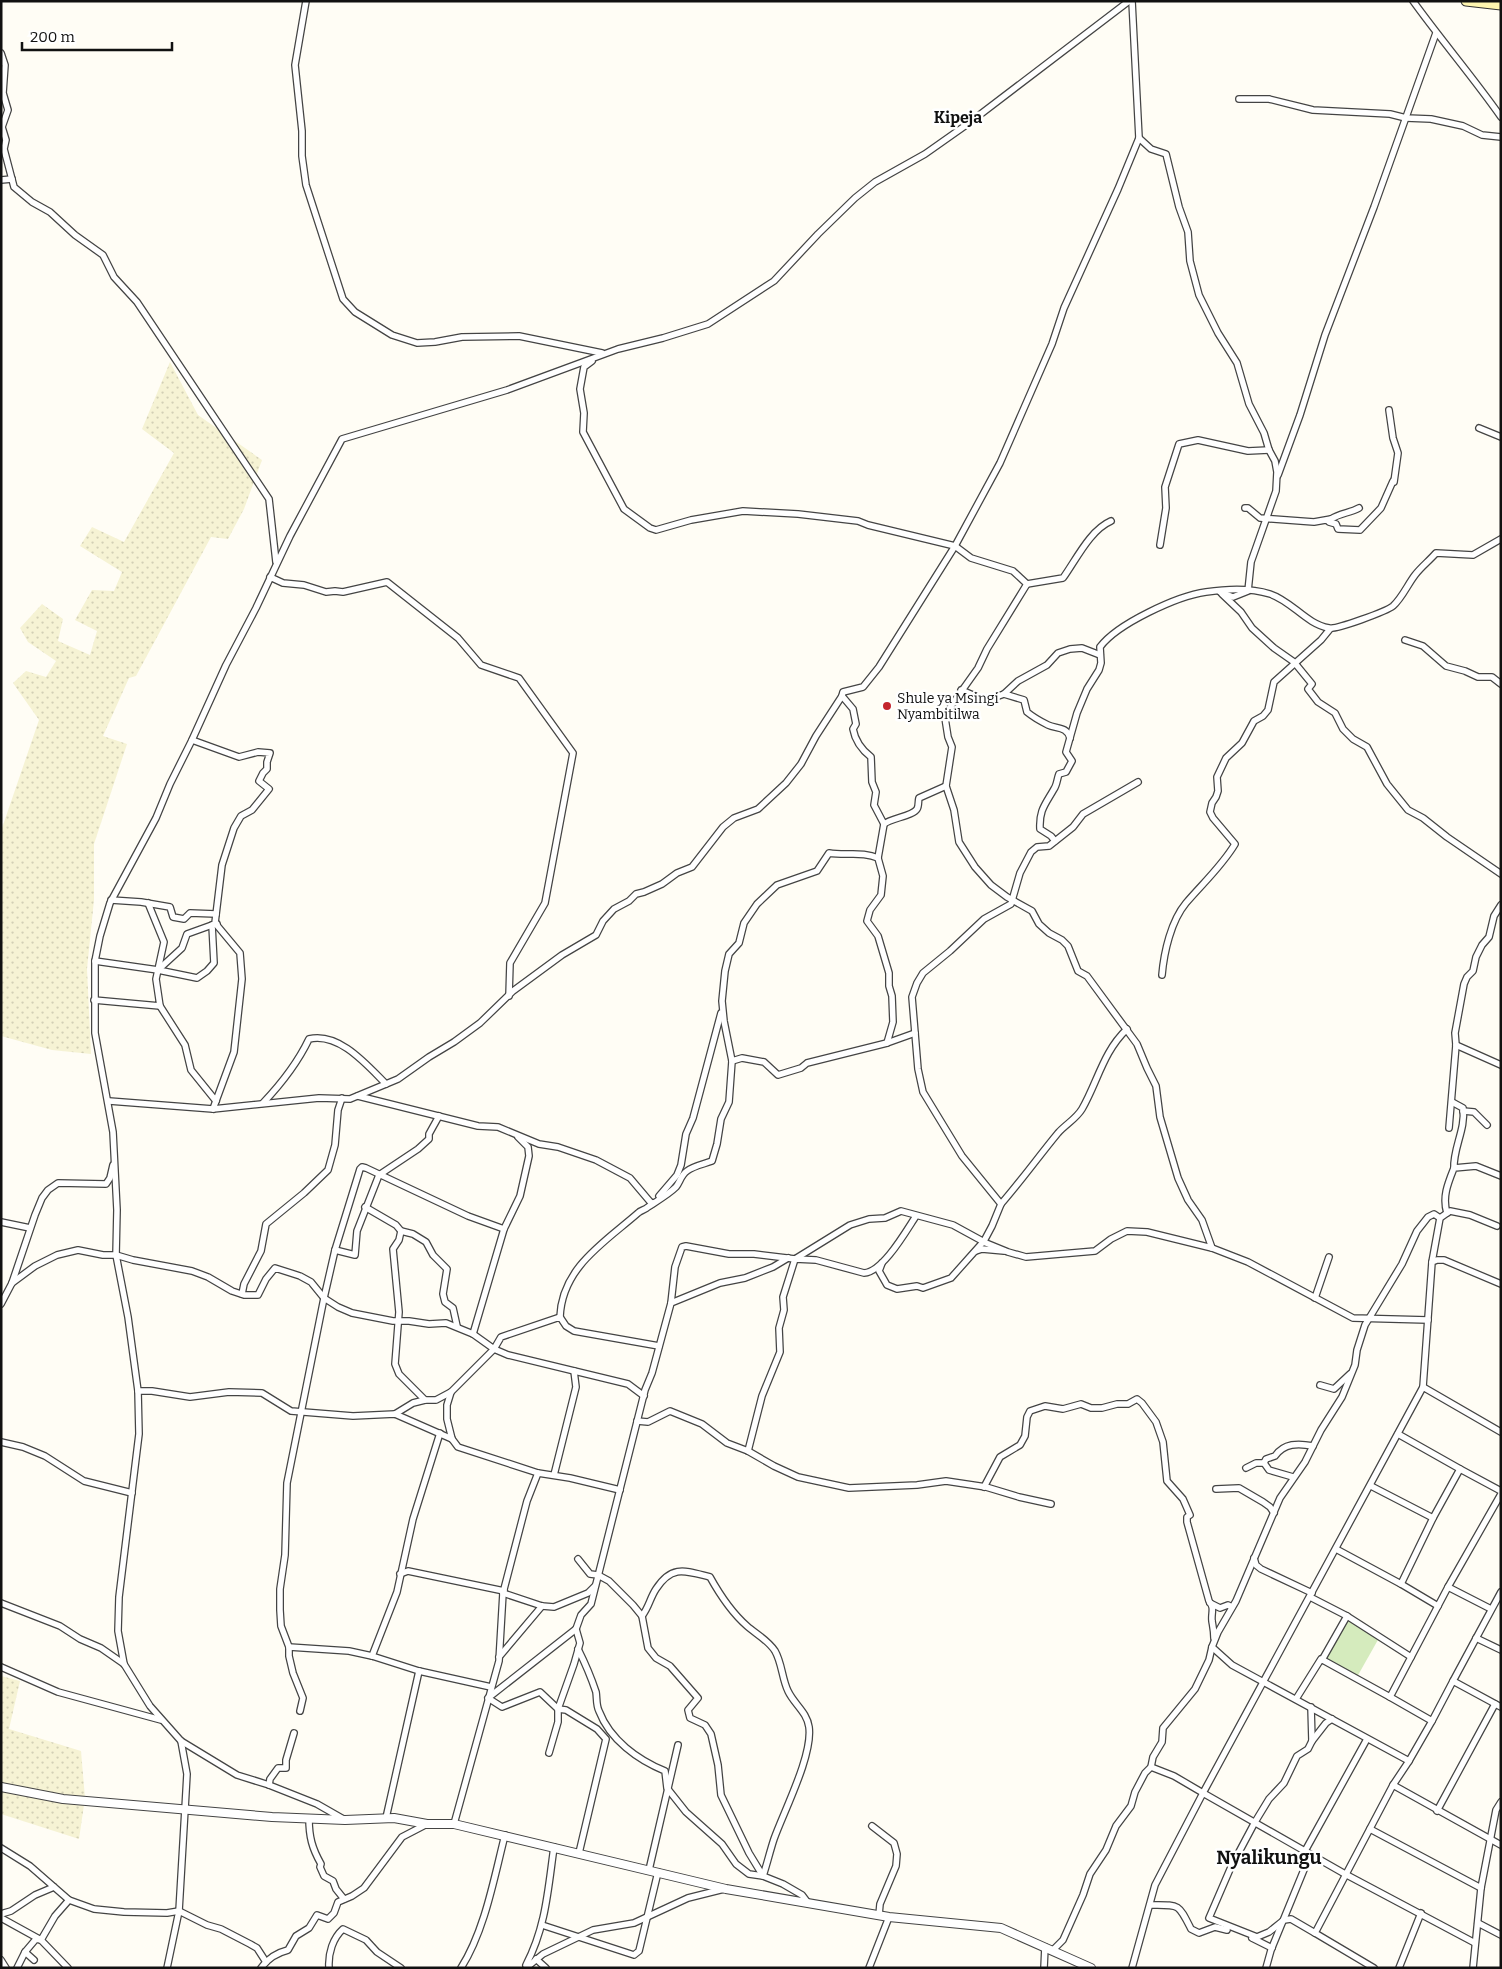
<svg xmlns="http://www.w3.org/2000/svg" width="1502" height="1969" font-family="Bitter,serif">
<defs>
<pattern id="farmland-dots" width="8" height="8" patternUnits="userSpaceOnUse" patternTransform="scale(1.25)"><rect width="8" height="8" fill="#f6f3d4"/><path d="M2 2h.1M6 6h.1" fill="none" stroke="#d2cfb5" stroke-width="1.8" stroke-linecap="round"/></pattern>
</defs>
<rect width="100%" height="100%" fill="#fffdf5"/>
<g fill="url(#farmland-dots)">
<path d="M 170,362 L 198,415 L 262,460 L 244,509 L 228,539 L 211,537 L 136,676 L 129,678 L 103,736 L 127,744 L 94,844 L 94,900 L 87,969 L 91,1054 L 52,1050 L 1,1036 L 1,831 L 39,720 L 13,683 L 26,671 L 46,677 L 56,661 L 28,642 L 20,628 L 42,604 L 63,619 L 58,641 L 90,655 L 97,631 L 75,620 L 92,590 L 114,591 L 122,572 L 80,546 L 92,527 L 124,542 L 174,453 L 142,429 Z"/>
<path d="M 1,1676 L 20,1681 L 9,1729 L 81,1751 L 85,1798 L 79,1839 L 1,1814 Z"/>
</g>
<path fill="#d5ebbd" d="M 1347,1619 L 1379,1638 L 1357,1677 L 1322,1660 Z"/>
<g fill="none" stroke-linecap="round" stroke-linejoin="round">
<g stroke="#444" stroke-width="8">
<g id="minor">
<path d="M 306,1 L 295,65 L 302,131 L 302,156 L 306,185 L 343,299 L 355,312 L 392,335 L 417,343 L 435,342 L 462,337 L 519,336 L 602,353"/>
<path d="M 1413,1 C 1441,40 1473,77 1501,117"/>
<path d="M 1,53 L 5,65 L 3,93 L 8,110 L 2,127 L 6,140 L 4,149 L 14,187 L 32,202 L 50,212 L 75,235 L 103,255 L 114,277 L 137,302 L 269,499 L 276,562"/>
<path d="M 1239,99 L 1269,99 L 1313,110 L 1390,114 L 1406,118 L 1431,119 L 1463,126 L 1482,135 L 1501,137"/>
<path d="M 1139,138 L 1151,149 L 1166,154 L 1179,207 L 1188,232 L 1190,261 L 1199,295 L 1218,333 L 1237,363 L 1249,404 L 1264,433 L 1269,450 L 1275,461 L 1277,472 L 1276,491 L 1251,562 L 1248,591 L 1233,597 L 1220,592"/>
<path d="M 1,180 L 12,179"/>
<path d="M 592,361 L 584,367 L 580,389 L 584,413 L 583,432 L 624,509 L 650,528 L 656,530 L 691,520 L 743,511 L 798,514 L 858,521 L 868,525 L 955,546 L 971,558 L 1013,571 L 1027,584 L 1063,578 C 1076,560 1090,530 1111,521"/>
<path d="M 1389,410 L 1393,438 L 1398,453 L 1394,482"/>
<path d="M 1479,428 L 1501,437"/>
<path d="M 1278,475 L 1300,415 L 1325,335 L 1374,207 L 1436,33"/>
<path d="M 1245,508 L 1248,508 L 1260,518 L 1314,522 L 1331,519 L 1329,522 L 1336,524 L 1338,529 L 1360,530 L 1381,508 L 1393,481"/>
<path d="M 1331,519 C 1340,513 1350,513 1359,508"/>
<path d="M 1160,545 L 1166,508 L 1165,487 L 1179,444 L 1198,440 L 1248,451 L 1269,450"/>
<path d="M 270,577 L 283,583 L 304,585 L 326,592 L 335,591 L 343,592 L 387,582 L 458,638 L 481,665 L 519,678 L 573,753 L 545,903 L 510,963 L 509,996"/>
<path d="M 1027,584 L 987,649 L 978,668 L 951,706 L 945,718 L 948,737 L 952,747 L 946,786 L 954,810 L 959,842 L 975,867 L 991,885 L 1007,897 L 1032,911 L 1039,924 L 1049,933 L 1062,940 L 1068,946 L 1078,971 L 1087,976 L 1137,1044 L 1147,1068 L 1156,1086 L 1160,1117 L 1178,1178 L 1188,1200 L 1202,1220 L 1212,1248"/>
<path d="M 1222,594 L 1241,612 L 1252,628 L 1274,648 L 1294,662 L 1312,684 L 1308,689 L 1318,702 L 1335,713 L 1343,729 L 1353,739 L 1367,747 L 1387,784 L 1408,810 L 1423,818 L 1447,837 L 1501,874"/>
<path d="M 1405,640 L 1423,646 L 1446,666 L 1465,671 L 1478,677 L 1492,677 L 1501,684"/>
<path d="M 961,690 L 980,698 L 993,698 L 1004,694 L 1018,681 L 1047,665 L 1058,653 L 1070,649 L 1082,648 L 1100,655"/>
<path d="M 1004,694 L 1024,700 L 1027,712 C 1033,717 1040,721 1048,725 C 1056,729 1067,726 1070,738"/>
<path d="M 192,740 L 239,757 L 258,752 L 270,753 L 267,762 L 267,769 L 263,773 L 259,781 L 269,789 L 252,810 L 241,816 L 234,828 L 222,865 L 215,923 L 240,953 L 242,979 L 234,1052 L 213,1109"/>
<path d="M 884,824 C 891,818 913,816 917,809 C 919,806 918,801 919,798 L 946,786"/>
<path d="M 1055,841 L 1051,836 L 1040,829 C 1039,810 1045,805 1054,789 C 1057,785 1057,779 1059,774 L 1066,772 L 1072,761 L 1066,752 L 1077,713 L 1087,689 L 1099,670 L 1101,663 L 1100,647 C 1117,624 1177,596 1206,592 C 1226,589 1251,588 1270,594 C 1292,601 1306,624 1329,628 C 1336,630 1387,611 1393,606 C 1402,598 1408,584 1415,575 C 1421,567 1429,561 1436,553 L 1473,555 L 1501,539"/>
<path d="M 111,900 L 141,902 L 170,907 L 173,917 L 184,919 L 190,913 L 216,914"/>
<path d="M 95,961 L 158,970 L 197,978 L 207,971 L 214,963 L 212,925 L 217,924"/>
<path d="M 158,970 L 182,948 L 187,934 L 212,925"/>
<path d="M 1162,975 C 1164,952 1171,921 1186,903 C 1203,883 1222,866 1235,844 L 1213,818 L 1210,812 L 1212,803 L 1216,797 L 1218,791 L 1217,777 L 1226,758 L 1242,743 L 1254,721 L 1263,716 L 1268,710 L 1274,682 L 1321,640 L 1330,629"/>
<path d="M 94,1000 L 160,1006 L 156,979 L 164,942 L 148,903"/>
<path d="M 160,1006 L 185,1045 L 191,1070 L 216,1101"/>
<path d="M 887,1043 L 893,1022 L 892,996 L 889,986 L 889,973 L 878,936 L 867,921 L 870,910 L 881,895 L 883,876 L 878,858 L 884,824 L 874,805 L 876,792 L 872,782 L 871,757 C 862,750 855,740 853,729 L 856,724 L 853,709 L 842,696 L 843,692 L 863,687 L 879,667 L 955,546 L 1000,463 L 1052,344 L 1064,308 L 1118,189 L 1139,138 L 1132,1"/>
<path d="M 1456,1045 L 1501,1065"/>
<path d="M 732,1061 L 742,1058 L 764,1062 L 778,1075 L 801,1068 L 807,1063 L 887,1043 L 915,1033"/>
<path d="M 358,1096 L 478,1126 L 498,1127 L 539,1144 L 558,1147 L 596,1160 L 630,1178 L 652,1204 L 653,1203"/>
<path d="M 109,1101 L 213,1109 L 319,1098 L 350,1099 L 398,1079 L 429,1057 L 454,1042 L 480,1023 L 513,991 L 562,955 L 596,935 L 603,921 L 614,909 L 629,901 L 636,894 L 644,892 L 662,884 L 677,873 L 692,867 L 723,827 L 734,818 L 758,809 L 786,783 L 801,764 L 816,736 L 842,696"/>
<path d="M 1452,1102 L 1463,1108 C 1466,1129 1453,1148 1454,1168"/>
<path d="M 263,1103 C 282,1083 297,1064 309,1039 C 339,1032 366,1064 386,1084"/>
<path d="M 1463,1111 L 1474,1112 L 1487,1125"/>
<path d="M 1449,1128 L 1456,1045 L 1455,1033 L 1464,984 L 1467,977 L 1473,971 L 1476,957 L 1482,945 L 1489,937 L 1494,916 L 1501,905"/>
<path d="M 659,1196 L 677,1175 L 681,1165 L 686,1134 L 693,1118 L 721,1013"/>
<path d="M 1001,1204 C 1021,1181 1039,1156 1058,1133 C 1066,1124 1076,1119 1082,1109 C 1098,1081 1103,1052 1127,1029"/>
<path d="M 365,1207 L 396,1225 L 401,1231 L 413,1234 L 426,1242 L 433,1255 L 447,1269 L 443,1294 L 445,1302 L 453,1308 L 457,1326"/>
<path d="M 1447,1213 C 1442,1197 1448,1183 1454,1168 L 1476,1166 L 1501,1176"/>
<path d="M 1,1222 L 30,1228"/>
<path d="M 401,1231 L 399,1240 L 393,1249 L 399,1312 L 395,1364 L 399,1374 L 425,1400 L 436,1400 L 451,1392"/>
<path d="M 335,1250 L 355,1255 L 357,1231 L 379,1175 L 418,1149 L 429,1139 L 429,1134 L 439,1116"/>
<path d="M 976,1251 L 982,1249 L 1004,1251"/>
<path d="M 1432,1262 L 1440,1218 L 1450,1211 L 1470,1215 L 1497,1226"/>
<path d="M 882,1263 L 879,1271 L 887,1285 L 897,1289 L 917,1286 L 923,1288 L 951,1278 L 984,1241 L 992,1226 L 1001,1204 L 962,1156 L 923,1092 L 918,1069 L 912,997 L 917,983 L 923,973 L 950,951 L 984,919 L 1011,904 L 1020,873 L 1031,852 L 1037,847 L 1049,846 L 1073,827 L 1083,814 L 1138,782"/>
<path d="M 12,1283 L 35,1215 L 42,1198 L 48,1190 L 58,1183 L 106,1184 L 110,1178 L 113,1165"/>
<path d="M 242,1294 L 244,1284 L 261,1251 L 266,1224 L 304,1193 L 328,1170 L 335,1145 L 338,1110 L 342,1098"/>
<path d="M 1315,1298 L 1329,1257"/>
<path d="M 671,1303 L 675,1267 L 682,1247 L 686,1246 L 729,1254 L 754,1254 L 795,1259 L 850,1225 L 869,1219 L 885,1218 L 901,1211 L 953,1225 L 986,1243 L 1008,1252 L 1026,1257 L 1095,1251 L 1111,1239 L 1127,1231 L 1147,1232 L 1212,1248 L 1248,1262 L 1353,1318 L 1428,1320"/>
<path d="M 1,1304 L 12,1283 L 35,1266 L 57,1255 L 78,1250 L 103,1255 L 116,1255 L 133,1260 L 192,1271 L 208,1277 L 232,1291 L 244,1295 L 258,1295 L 266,1279 L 275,1268 L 300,1276 L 311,1282 L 324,1298 L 338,1307 L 352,1313 L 393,1321 L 409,1321 L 429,1324 L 446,1323 L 473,1334 L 494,1349 L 501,1337 L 560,1317 L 566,1326 L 574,1331 L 659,1346"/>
<path d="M 560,1317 C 562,1267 605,1242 638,1213 C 641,1210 645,1210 648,1207 C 657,1201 669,1194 676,1187 C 680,1182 681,1175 687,1171 C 693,1166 704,1164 712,1161 L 717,1144 L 721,1119 L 729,1102 L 732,1061 L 724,1021 L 722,1001 L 725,971 L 729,954 L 739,943 L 744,923 L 757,904 L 777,885 L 817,871 L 829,853 C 846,856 863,851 878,858"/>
<path d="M 473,1334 L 504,1229 L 520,1196 L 529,1156 L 528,1147 L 518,1137"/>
<path d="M 1320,1385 L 1334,1389 L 1350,1374"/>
<path d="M 1423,1387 L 1432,1262 L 1437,1260 L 1444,1260 L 1501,1284"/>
<path d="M 138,1391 L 152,1391 L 190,1397 L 229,1392 L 262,1393 L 291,1411 L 353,1416 L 395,1414 L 452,1439"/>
<path d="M 395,1414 L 413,1403 L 425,1400"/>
<path d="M 637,1421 L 648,1422 L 670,1411 L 702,1424 L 727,1443 L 748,1451 L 774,1466 L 798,1477 L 849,1488 L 917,1485 L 946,1481 L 986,1487 L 1019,1497 L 1051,1504"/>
<path d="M 1398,1434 L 1460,1469 L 1433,1518 L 1401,1584"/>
<path d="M 1,1442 L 23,1447 L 45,1456 L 84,1481 L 132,1493"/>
<path d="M 748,1451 L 762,1396 L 780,1352 L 779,1328 L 784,1310 L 783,1297 L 795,1259 L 816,1260 L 864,1273 C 883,1272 906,1231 916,1216"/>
<path d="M 1264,1463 L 1266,1459 L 1275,1456 C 1284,1443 1298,1443 1313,1446"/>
<path d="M 1246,1468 L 1256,1463 L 1264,1463 L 1269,1470 L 1293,1477"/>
<path d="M 1460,1469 L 1501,1491"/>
<path d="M 538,1473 L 458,1447 L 452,1439 L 447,1419 L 447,1405 L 451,1392 L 494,1349 L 508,1355 L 628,1384 L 644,1396"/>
<path d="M 554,1475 L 576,1387 L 574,1371"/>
<path d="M 1371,1486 L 1433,1518"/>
<path d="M 984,1487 L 1000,1457 L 1020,1445 L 1025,1436 L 1027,1417 L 1030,1411 L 1045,1406 L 1063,1409 L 1081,1404 L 1091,1408 L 1102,1408 L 1117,1404 L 1128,1404 L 1137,1399 L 1142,1403 L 1156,1422 L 1163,1442 L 1167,1481 L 1183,1499 L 1190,1515 L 1187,1517 L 1187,1522 L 1209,1601 C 1215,1608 1211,1613 1212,1621 C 1213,1627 1214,1631 1214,1638"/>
<path d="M 1216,1489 L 1239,1488 L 1263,1502 L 1270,1507 L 1274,1513"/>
<path d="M 1336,1549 L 1401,1584 L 1438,1606"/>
<path d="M 1254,1558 L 1256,1565 L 1261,1569 L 1312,1593"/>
<path d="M 578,1559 L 590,1574 L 598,1575 L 609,1581 L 633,1605 L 642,1616 L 648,1648 L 656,1658 L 670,1666 L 698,1698 L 688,1710 L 690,1718 L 705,1725 L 711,1734 L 718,1765 L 721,1795 L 749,1853 L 763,1876 L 783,1884 L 802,1895 L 808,1903"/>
<path d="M 400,1574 L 408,1571 L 504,1591"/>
<path d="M 1501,1592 L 1453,1681 L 1501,1707"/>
<path d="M 503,1593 L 542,1606 L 554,1607 L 588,1593 L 595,1586"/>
<path d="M 1310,1597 L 1347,1616 L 1411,1657"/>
<path d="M 1,1603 L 60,1626 L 80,1639 L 101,1648 L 124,1664 L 150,1706 L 181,1741 L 237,1775 L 269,1785 L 317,1804 L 345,1820"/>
<path d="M 1210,1603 L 1220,1608 L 1228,1605 L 1232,1607"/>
<path d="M 1491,1609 L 1448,1587 L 1501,1494"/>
<path d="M 576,1629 L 488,1698 L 502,1707 L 540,1692 L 558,1709 L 566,1710 L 597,1729 L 606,1739 L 579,1853"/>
<path d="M 1476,1638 L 1501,1650"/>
<path d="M 289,1647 L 349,1651 L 372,1656 L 419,1671 L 491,1687"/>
<path d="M 1212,1647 L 1232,1665 L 1409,1761 L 1393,1785 L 1315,1933 L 1374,1968"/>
<path d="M 578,1649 C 584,1661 592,1680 596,1692 C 597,1698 596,1705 599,1711 C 610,1740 638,1760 665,1771 L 667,1788 L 686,1812 L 722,1844 L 736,1864 L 749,1874 L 763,1876 C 767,1864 770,1851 774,1839 C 784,1811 813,1755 809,1727 C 807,1712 794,1704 788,1691 C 782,1679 782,1663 775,1651 C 768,1640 756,1634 747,1626 C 731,1612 720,1595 710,1577 C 686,1571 672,1564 656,1589 C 650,1598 649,1607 642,1616"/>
<path d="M 372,1656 L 397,1592 L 413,1519 L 440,1433"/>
<path d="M 499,1657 L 542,1606"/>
<path d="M 1322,1660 L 1347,1616"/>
<path d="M 124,1664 L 118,1631 L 119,1597 L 139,1434 L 138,1391 L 128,1317 L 116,1255 L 117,1210 L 113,1132 L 95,1033 L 95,961 L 100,936 L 110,903 L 156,818 L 170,784 L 192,740 L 226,665 L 256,608 L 290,536 L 342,439 L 507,390 L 618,349 L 663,338 L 708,324 L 774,281 L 818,234 L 855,198 L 875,182 L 925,154 L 969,123 L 1129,1"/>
<path d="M 1,1667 L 58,1692 L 161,1720"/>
<path d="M 1296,1699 L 1321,1659 L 1390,1697"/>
<path d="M 1311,1707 L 1312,1741 L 1308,1749 L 1297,1756 L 1284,1783 L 1269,1799 L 1255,1822 L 1231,1867 L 1209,1918 L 1257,1937 L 1269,1932 L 1284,1920 L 1291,1919 L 1315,1933"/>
<path d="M 300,1711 L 303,1698 L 293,1673 L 289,1656 L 289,1647 L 281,1626 L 280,1610 L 280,1589 L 285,1555 L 287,1483 L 324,1298 L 335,1250 L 360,1169 L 362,1167 L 366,1168 L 468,1216 L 504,1229"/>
<path d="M 1432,1721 L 1453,1681"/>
<path d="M 1312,1741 L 1326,1723 L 1332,1719"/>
<path d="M 549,1753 L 558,1722 L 558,1709 L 574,1664 L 580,1643 L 576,1629 L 581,1615 L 591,1604 L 645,1390 L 652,1373 L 671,1303 L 720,1283 L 745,1278 L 773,1267 L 788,1258"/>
<path d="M 1409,1761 L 1432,1721 L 1390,1697 L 1448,1587"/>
<path d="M 269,1785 L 270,1779 L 278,1768 L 286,1768 L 286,1760 L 294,1733"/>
<path d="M 1393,1785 L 1501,1845"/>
<path d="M 1437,1811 L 1495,1704"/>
<path d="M 309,1818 C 309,1837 312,1848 321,1864 L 320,1867 L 324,1876 L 333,1881 L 336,1889 L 344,1899"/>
<path d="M 386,1818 L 419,1671"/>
<path d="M 454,1824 L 499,1661 L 503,1593 L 527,1501 L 538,1473 L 570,1478 L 620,1490"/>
<path d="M 872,1826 L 894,1843 L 897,1854 L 896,1866 L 880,1904 L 879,1915"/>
<path d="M 1370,1829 L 1481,1888"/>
<path d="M 1,1848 L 30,1866 L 69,1900 L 94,1909 L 124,1912 L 167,1913 L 179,1911 L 207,1925 L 221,1929 L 250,1944 L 257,1948 L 266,1962"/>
<path d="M 1305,1851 L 1367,1739"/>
<path d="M 649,1870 L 678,1745"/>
<path d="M 1150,1905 C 1180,1905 1178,1903 1191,1929 L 1199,1933 L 1215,1927 L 1227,1930"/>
<path d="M 1,1914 L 11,1911 L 35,1895 L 54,1887"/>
<path d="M 1,1918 L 41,1940 L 68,1968"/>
<path d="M 1478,1923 L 1501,1935"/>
<path d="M 542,1925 L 634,1955 L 639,1951 L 658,1872"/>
<path d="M 1252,1938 L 1272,1948"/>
<path d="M 1475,1943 L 1345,1874 L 1203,1793 L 1423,1387 L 1501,1432"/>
<path d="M 1052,1951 L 1063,1940 L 1083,1895 L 1090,1874 L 1106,1850 L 1116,1826 L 1131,1806 L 1135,1792 L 1145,1773 L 1151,1767 L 1153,1757 L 1162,1742 L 1163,1728 L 1195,1689 L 1209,1660 L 1212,1647 L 1218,1632 L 1236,1601 L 1280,1498 L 1305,1462 L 1321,1430 L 1342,1397 L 1355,1365 L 1357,1350 L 1365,1325 L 1402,1264 L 1417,1231 L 1428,1217 L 1434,1214 L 1440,1218"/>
<path d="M 536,1959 L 546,1968"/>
<path d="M 1,1960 L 6,1968"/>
<path d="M 34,1960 L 25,1952 L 36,1939 L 41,1940 L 55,1916 L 69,1900"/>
<path d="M 526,1965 C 546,1927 548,1889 554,1847"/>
<path d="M 17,1968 L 25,1952"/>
<path d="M 167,1968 L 179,1911 L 185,1809 L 187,1774 L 181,1741"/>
<path d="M 261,1968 C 268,1958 276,1953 288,1950 L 296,1936 L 309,1928 L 317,1915 L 328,1919 L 334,1913 L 338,1902 L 352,1896 L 364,1888 L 402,1837 L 427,1824"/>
<path d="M 329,1968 C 328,1953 333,1938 343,1929 L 366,1940 L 377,1952 L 401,1968"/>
<path d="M 461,1968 C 485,1930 494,1878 505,1835"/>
<path d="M 526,1968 L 543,1954 L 593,1930 L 634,1923 L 688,1898 L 724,1889"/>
<path d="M 869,1968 L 889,1917"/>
<path d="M 1044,1968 L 1045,1947"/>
<path d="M 1132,1968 L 1155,1885 L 1203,1793 L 1174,1776 L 1151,1767"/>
<path d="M 1266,1968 L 1271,1950 L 1310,1855"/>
<path d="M 1399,1968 L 1421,1913"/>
<path d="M 1473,1968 L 1481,1888 L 1496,1810 L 1501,1802"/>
</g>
</g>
<g stroke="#444" stroke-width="10">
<path id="tertiary" d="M 1,1787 L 63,1799 L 272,1817 L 345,1820 L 394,1818 L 427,1824 L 454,1824 L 726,1889 L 889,1917 L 1001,1928 L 1091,1968"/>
</g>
<g stroke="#333" stroke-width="11">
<path id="secondary" d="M 1466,1 L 1501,5"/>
</g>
<use href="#minor" stroke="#fff" stroke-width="5.5"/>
<use href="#tertiary" stroke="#fff" stroke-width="8"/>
<use href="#secondary" stroke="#fff6b0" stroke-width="9"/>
</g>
<circle fill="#c4262e" stroke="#fff" stroke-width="2" cx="887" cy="706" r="5"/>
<g text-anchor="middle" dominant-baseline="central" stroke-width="5" stroke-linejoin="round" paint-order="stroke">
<g font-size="14" fill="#111" stroke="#fff" text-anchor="start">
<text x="897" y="698">Shule ya Msingi<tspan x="897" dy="16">Nyambitilwa</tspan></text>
</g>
<g font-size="16" font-weight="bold" fill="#111" stroke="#fff">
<text x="958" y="117">Kipeja</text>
</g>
<g font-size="19" font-weight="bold" fill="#111" stroke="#fff">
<text x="1269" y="1857">Nyalikungu</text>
</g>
</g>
<rect width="1502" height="1969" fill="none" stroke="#111111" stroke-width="5"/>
<path d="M22 42v8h150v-8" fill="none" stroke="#111111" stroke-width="2.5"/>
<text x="30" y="42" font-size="15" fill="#111111" stroke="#ffffff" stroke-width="4" paint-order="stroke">200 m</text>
</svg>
